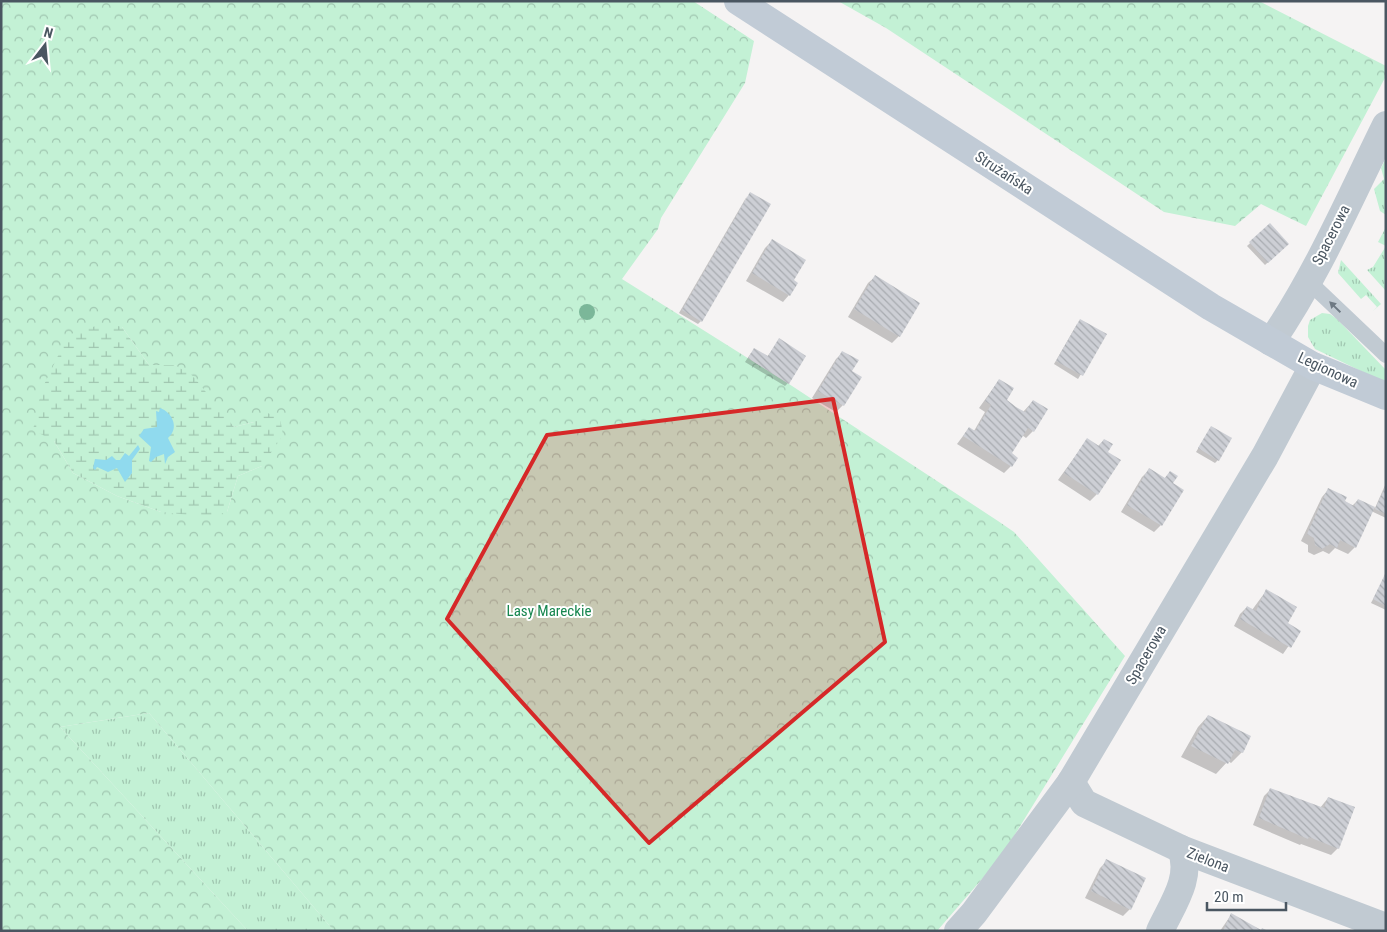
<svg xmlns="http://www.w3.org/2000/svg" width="1387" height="932" font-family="'Roboto Condensed',sans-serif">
<defs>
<pattern id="grass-tufts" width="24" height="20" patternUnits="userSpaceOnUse" patternTransform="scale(1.25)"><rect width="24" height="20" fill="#c3f1d5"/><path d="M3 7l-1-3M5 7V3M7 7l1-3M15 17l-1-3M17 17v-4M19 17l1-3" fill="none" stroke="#a0c6b0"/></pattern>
<pattern id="forest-crowns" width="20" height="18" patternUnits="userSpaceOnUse" patternTransform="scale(1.25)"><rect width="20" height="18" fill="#c3f1d5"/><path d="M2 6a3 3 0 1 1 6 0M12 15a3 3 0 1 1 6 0" fill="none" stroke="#a0c6b0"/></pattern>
<pattern id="wetland-marsh" width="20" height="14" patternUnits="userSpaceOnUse" patternTransform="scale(1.25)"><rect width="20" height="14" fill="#c3f1d5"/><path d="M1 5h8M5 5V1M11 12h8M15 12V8" fill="none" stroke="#a0c6b0"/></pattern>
<pattern id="building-back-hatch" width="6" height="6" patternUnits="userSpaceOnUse" patternTransform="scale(1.25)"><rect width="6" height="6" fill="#cdcfd5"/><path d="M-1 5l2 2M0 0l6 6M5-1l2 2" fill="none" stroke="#a8abb0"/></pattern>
</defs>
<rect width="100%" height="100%" fill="#f5f3f3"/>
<g fill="url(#grass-tufts)">
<path d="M 1386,158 L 1386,215 L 1380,211 L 1374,189 L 1384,179 L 1381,168 Z"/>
<path d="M 1386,227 L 1386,291 L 1367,270 L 1373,267 L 1386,246 L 1378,242 Z"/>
<path d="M 1341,260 L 1381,304 L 1373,311 L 1377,307 L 1366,295 L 1361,299 L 1338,273 Z"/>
<path d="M 1322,313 L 1330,314 L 1337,319 L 1386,370 L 1386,383 L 1315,349 L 1308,337 L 1308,326 L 1310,320 Z"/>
<path d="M 149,713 L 334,931 L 248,931 L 60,727 Z"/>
</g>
<g fill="url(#forest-crowns)" fill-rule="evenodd">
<path d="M 1,1 L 693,1 L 754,41 L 745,83 L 661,218 L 658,229 L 622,279 L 789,384 L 998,521 L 1014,532 L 1125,656 L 1001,857 L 937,931 L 334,931 L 149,713 L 60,727 L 248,931 L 1,931 ZM 122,327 L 149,365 L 175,365 L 234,427 L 254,422 L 262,466 L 238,476 L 227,512 L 161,512 L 117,496 L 73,473 L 54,441 Z"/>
<path d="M 838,1 L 1259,1 L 1386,66 L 1386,76 L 1306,226 L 1261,204 L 1235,226 L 1164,212 L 886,28 Z"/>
</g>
<path fill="url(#wetland-marsh)" d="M 105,323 L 122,327 L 149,365 L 175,365 L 193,376 L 234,427 L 254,422 L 265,412 L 280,418 L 283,435 L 262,466 L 238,476 L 227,512 L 207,517 L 161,512 L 117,496 L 73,473 L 54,441 L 33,430 L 42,389 L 68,335 Z"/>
<g fill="#90daee">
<path d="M 160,408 C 172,412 180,428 168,438 L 175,452 L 168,457 L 165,464 L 164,454 L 156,457 L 151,462 L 149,461 L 151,447 L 139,436 L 144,429 L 157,427 L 156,411 L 159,412 Z"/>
<path d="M 138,445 L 140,449 L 132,460 L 132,473 L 125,482 L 117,468 L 108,472 L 97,467 L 95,470 L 93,468 L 95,459 L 106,460 L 112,456 L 116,460 L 120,460 L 125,453 L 129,456 Z"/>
</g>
<g fill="#0003">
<path d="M 747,196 L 701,321 L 698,324 L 679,313 Z"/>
<path d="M 1270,225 L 1288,244 L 1265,265 L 1247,246 Z"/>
<path d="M 772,241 L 792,280 L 789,295 L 783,302 L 746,281 L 765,248 Z"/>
<path d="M 875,277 L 919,303 L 899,336 L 892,343 L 848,317 L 868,283 Z"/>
<path d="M 1077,324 L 1105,335 L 1078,379 L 1054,364 Z"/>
<path d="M 779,340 L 788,383 L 785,386 L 745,362 L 751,353 L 767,357 Z"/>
<path d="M 843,352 L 850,372 L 860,377 L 843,405 L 836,412 L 812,398 L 836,359 Z"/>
<path d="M 999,380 L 1005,401 L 1023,412 L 1033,401 L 1033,431 L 1026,438 L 1022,435 L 1010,454 L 1011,466 L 1004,473 L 957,444 L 969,428 L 974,431 L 985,412 L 979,408 Z"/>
<path d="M 1211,427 L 1218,460 L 1215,463 L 1196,452 Z"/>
<path d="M 1087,440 L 1097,447 L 1104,440 L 1106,452 L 1097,494 L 1090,501 L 1058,480 Z"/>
<path d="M 1149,470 L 1164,479 L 1170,472 L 1172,484 L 1161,525 L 1154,532 L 1121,512 L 1142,477 Z"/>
<path d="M 1386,483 L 1386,518 L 1371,511 L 1355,547 L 1348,554 L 1335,548 L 1329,554 L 1323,551 L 1314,555 L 1308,552 L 1308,545 L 1301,541 L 1322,497 L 1328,490 L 1352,506 L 1358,500 L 1375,508 Z"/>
<path d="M 1386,574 L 1386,610 L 1371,603 Z"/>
<path d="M 1266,591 L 1286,624 L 1299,631 L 1283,654 L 1234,626 L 1240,614 L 1247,607 L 1252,610 Z"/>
<path d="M 1208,716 L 1242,752 L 1231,763 L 1228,761 L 1216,774 L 1181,757 L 1198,727 Z"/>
<path d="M 1271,789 L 1320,808 L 1328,798 L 1338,848 L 1331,855 L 1301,844 L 1300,845 L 1253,825 L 1264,796 Z"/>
<path d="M 1107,861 L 1130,909 L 1123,916 L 1085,898 L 1100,868 Z"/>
<path d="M 1231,915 L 1260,931 L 1220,931 Z"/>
</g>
<g fill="url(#building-back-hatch)">
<path d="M 750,192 L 771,204 L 702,322 L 682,310 Z"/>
<path d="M 1270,223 L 1289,244 L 1268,263 L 1249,242 Z"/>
<path d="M 772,239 L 806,260 L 794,280 L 798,283 L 790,296 L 752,273 Z"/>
<path d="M 875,275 L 920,303 L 900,337 L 854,309 Z"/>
<path d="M 1080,319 L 1107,334 L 1083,376 L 1056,361 Z"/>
<path d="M 779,338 L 806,356 L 789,384 L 748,358 L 754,348 L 768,356 Z"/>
<path d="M 842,351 L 859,360 L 852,371 L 862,377 L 844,406 L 818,391 Z"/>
<path d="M 999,379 L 1014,388 L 1007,400 L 1016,407 L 1025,412 L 1033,400 L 1048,409 L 1034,432 L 1028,428 L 1012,453 L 1018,458 L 1012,467 L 963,436 L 969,427 L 975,431 L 991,405 L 985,401 Z"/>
<path d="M 1211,426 L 1232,438 L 1219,461 L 1198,448 Z"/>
<path d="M 1087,438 L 1099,446 L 1104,439 L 1113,444 L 1108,452 L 1121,460 L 1098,495 L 1064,473 Z"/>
<path d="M 1149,468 L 1165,478 L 1170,471 L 1178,476 L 1173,483 L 1184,490 L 1162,526 L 1127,505 Z"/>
<path d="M 1386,485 L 1386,514 L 1375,509 Z"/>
<path d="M 1328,488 L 1347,497 L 1345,501 L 1354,506 L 1358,499 L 1375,507 L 1356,548 L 1340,540 L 1337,548 L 1330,544 L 1322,549 L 1315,545 L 1314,538 L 1307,534 Z"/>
<path d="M 1386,572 L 1386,606 L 1373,599 Z"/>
<path d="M 1266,589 L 1297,607 L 1288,623 L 1301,631 L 1291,648 L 1240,619 L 1247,606 L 1256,611 Z"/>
<path d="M 1208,715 L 1251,736 L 1243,753 L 1235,750 L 1228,764 L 1191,746 Z"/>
<path d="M 1270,788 L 1324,808 L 1328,797 L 1355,807 L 1339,849 L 1309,837 L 1308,839 L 1259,818 Z"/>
<path d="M 1106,859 L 1146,878 L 1131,910 L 1091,891 Z"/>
<path d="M 1231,913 L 1261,930 L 1262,928 L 1268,931 L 1223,931 Z"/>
</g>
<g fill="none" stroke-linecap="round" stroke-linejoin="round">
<path stroke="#c1cad2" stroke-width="16" d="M 1307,280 L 1386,355"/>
<g stroke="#c1cad2" stroke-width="28">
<path d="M 1271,342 C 1317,275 1350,198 1386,125"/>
<path d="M 1071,782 L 1084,803 L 1181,849 L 1386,927"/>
<path d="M 958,931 L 974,913 L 1071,782 L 1265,456 L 1313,366"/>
<path d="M 1160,931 C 1172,905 1193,877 1181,849"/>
</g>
<path stroke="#c1cbd6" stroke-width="28" d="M 738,1 L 1211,307 L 1313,366 L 1386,396"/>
</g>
<circle fill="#7bb799" cx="587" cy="312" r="8"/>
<defs><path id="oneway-solid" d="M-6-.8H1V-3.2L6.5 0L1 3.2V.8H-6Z" transform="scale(1.25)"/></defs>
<use fill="#6e7983" href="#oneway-solid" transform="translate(1335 307) rotate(-136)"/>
<path fill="#d62828" fill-opacity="0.2" stroke="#d62828" stroke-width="4" stroke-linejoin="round" d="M 833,399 L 885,642 L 649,843 L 447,619 L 547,435 Z"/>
<g text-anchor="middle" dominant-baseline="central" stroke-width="4" stroke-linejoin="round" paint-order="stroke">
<g font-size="15" fill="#4a5661" stroke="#fff">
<text transform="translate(1004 173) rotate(33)">Strużańska</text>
<text transform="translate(1331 235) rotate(-63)">Spacerowa</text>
<text transform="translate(1328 370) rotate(25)">Legionowa</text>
<text transform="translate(1146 655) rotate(-60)">Spacerowa</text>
<text transform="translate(1208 860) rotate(21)">Zielona</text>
</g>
<g font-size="15" fill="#17864f" stroke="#fff">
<text x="549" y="611">Lasy Mareckie</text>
</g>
</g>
<rect width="1387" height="932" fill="none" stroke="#4a5661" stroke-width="5"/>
<g transform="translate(45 45) rotate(16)" stroke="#ffffff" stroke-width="4" paint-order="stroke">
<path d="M0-4L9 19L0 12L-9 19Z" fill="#4a5661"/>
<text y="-8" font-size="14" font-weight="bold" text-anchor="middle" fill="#4a5661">N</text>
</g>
<path d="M1207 902v8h79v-8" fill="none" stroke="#4a5661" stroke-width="2.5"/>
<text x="1214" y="902" font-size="15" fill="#4a5661" stroke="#ffffff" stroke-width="4" paint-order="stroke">20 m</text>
</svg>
